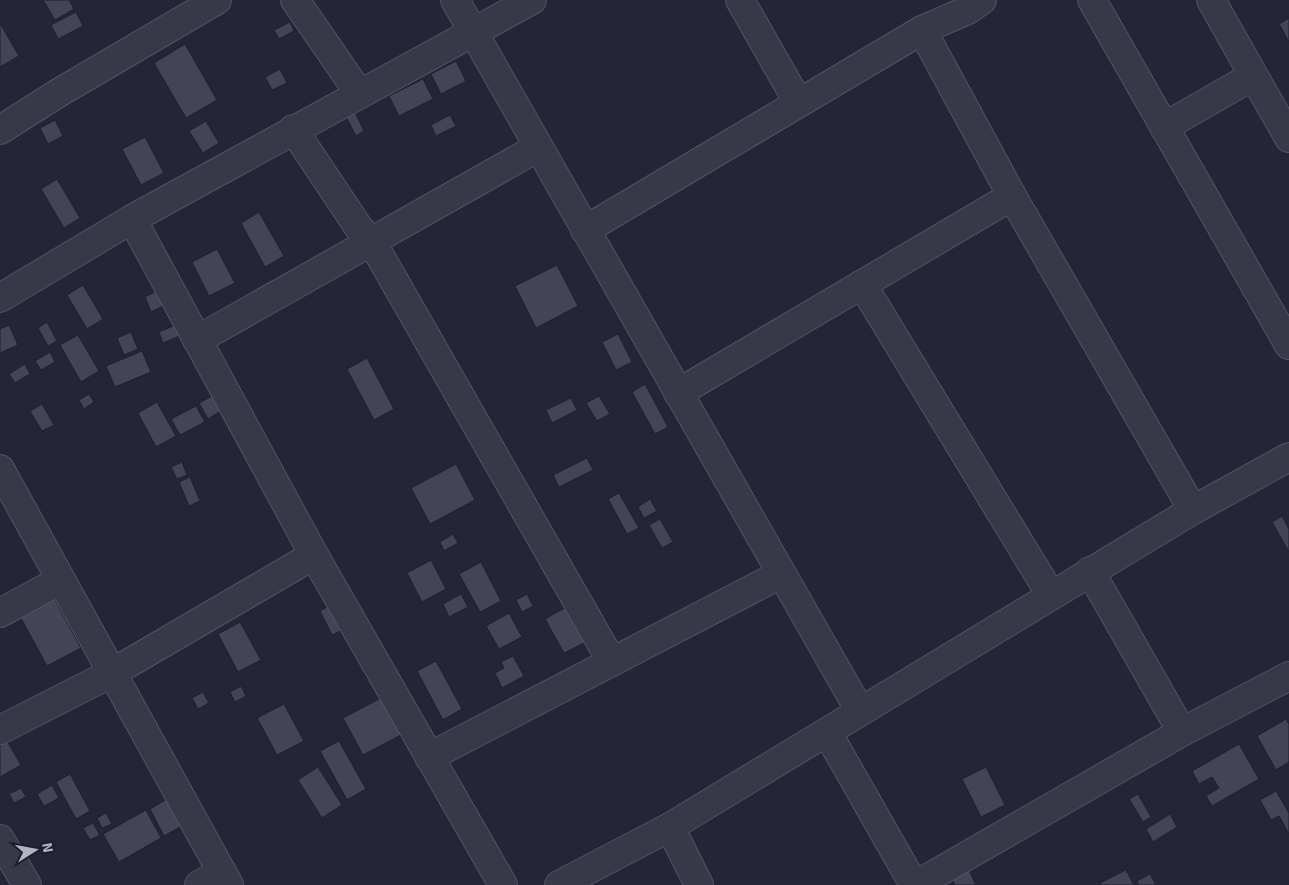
<svg xmlns="http://www.w3.org/2000/svg" width="1289" height="885" font-family="Signika,sans-serif">
<rect width="100%" height="100%" fill="#242538"/>
<g fill="#444459" stroke="#1f1f2f">
<path d="M 43,0 L 69,0 L 74,9 L 55,20 Z"/>
<path d="M 76,12 L 83,26 L 58,39 L 51,25 Z"/>
<path d="M 1289,18 L 1289,42 L 1279,24 Z"/>
<path d="M 290,22 L 294,31 L 279,39 L 274,30 Z"/>
<path d="M 0,23 L 19,56 L 0,67 Z"/>
<path d="M 185,44 L 217,100 L 186,118 L 154,63 Z"/>
<path d="M 456,61 L 466,81 L 441,94 L 431,74 Z"/>
<path d="M 280,69 L 287,83 L 272,90 L 265,77 Z"/>
<path d="M 423,79 L 433,99 L 399,116 L 389,96 Z"/>
<path d="M 352,106 L 364,131 L 356,136 L 343,111 Z"/>
<path d="M 450,115 L 456,126 L 436,136 L 431,125 Z"/>
<path d="M 55,120 L 63,136 L 48,144 L 40,128 Z"/>
<path d="M 206,121 L 219,143 L 203,153 L 189,131 Z"/>
<path d="M 145,137 L 164,173 L 141,185 L 122,149 Z"/>
<path d="M 57,179 L 80,218 L 64,228 L 41,189 Z"/>
<path d="M 259,212 L 284,256 L 265,267 L 241,223 Z"/>
<path d="M 217,249 L 235,283 L 209,296 L 192,262 Z"/>
<path d="M 557,265 L 578,306 L 536,328 L 515,286 Z"/>
<path d="M 83,285 L 103,319 L 87,329 L 67,295 Z"/>
<path d="M 159,290 L 165,305 L 151,312 L 145,297 Z"/>
<path d="M 47,322 L 57,341 L 48,346 L 38,328 Z"/>
<path d="M 178,324 L 182,335 L 163,343 L 159,332 Z"/>
<path d="M 9,325 L 18,345 L 0,353 L 0,329 Z"/>
<path d="M 131,332 L 138,349 L 124,355 L 117,338 Z"/>
<path d="M 618,334 L 632,362 L 616,370 L 602,342 Z"/>
<path d="M 78,335 L 99,371 L 81,382 L 60,345 Z"/>
<path d="M 142,351 L 151,372 L 115,387 L 106,366 Z"/>
<path d="M 50,352 L 55,362 L 41,370 L 35,361 Z"/>
<path d="M 367,358 L 394,409 L 374,420 L 347,369 Z"/>
<path d="M 25,364 L 30,374 L 15,383 L 9,374 Z"/>
<path d="M 645,384 L 668,427 L 655,434 L 632,392 Z"/>
<path d="M 89,394 L 94,402 L 84,409 L 79,400 Z"/>
<path d="M 216,394 L 224,409 L 208,419 L 199,403 Z"/>
<path d="M 599,396 L 610,414 L 597,421 L 586,403 Z"/>
<path d="M 571,398 L 577,410 L 552,423 L 546,410 Z"/>
<path d="M 157,402 L 176,436 L 156,447 L 138,413 Z"/>
<path d="M 42,404 L 54,425 L 42,431 L 30,411 Z"/>
<path d="M 196,406 L 205,422 L 180,435 L 171,419 Z"/>
<path d="M 587,458 L 593,470 L 559,487 L 553,475 Z"/>
<path d="M 182,462 L 187,475 L 177,479 L 171,467 Z"/>
<path d="M 456,464 L 475,500 L 430,524 L 411,488 Z"/>
<path d="M 190,477 L 200,501 L 189,506 L 179,482 Z"/>
<path d="M 619,493 L 639,528 L 627,534 L 608,499 Z"/>
<path d="M 650,499 L 657,511 L 644,518 L 638,507 Z"/>
<path d="M 1282,516 L 1289,529 L 1289,552 L 1272,522 Z"/>
<path d="M 660,519 L 673,542 L 662,548 L 649,525 Z"/>
<path d="M 453,534 L 458,543 L 444,551 L 440,542 Z"/>
<path d="M 431,560 L 446,589 L 422,602 L 407,573 Z"/>
<path d="M 481,562 L 501,601 L 480,612 L 459,574 Z"/>
<path d="M 50,591 L 81,648 L 47,666 L 16,609 Z"/>
<path d="M 461,594 L 468,607 L 449,617 L 443,604 Z"/>
<path d="M 527,594 L 533,606 L 522,612 L 516,600 Z"/>
<path d="M 331,605 L 344,629 L 332,635 L 320,611 Z"/>
<path d="M 568,606 L 586,642 L 564,653 L 545,619 Z"/>
<path d="M 509,613 L 522,637 L 499,649 L 486,626 Z"/>
<path d="M 240,622 L 261,660 L 238,672 L 218,634 Z"/>
<path d="M 513,656 L 524,676 L 502,688 L 495,673 L 504,668 L 501,662 Z"/>
<path d="M 436,661 L 462,709 L 443,720 L 417,671 Z"/>
<path d="M 241,686 L 246,696 L 235,702 L 230,692 Z"/>
<path d="M 203,692 L 209,703 L 198,709 L 192,698 Z"/>
<path d="M 381,698 L 401,735 L 363,755 L 343,718 Z"/>
<path d="M 284,704 L 304,741 L 277,755 L 257,718 Z"/>
<path d="M 1286,719 L 1289,724 L 1289,762 L 1276,770 L 1257,736 Z"/>
<path d="M 3,734 L 21,765 L 0,777 L 0,736 Z"/>
<path d="M 339,741 L 366,789 L 347,800 L 320,751 Z"/>
<path d="M 1239,744 L 1259,779 L 1212,806 L 1206,796 L 1219,788 L 1212,777 L 1199,784 L 1192,771 Z"/>
<path d="M 318,767 L 342,805 L 322,818 L 298,780 Z"/>
<path d="M 986,767 L 1005,805 L 981,817 L 962,779 Z"/>
<path d="M 70,774 L 90,811 L 76,819 L 56,782 Z"/>
<path d="M 52,785 L 59,798 L 44,806 L 37,794 Z"/>
<path d="M 21,788 L 26,797 L 14,803 L 9,794 Z"/>
<path d="M 1276,791 L 1289,813 L 1289,834 L 1279,816 L 1271,820 L 1260,800 Z"/>
<path d="M 1138,794 L 1151,817 L 1143,822 L 1129,799 Z"/>
<path d="M 167,799 L 182,826 L 164,836 L 150,809 Z"/>
<path d="M 146,810 L 161,838 L 119,862 L 103,834 Z"/>
<path d="M 106,813 L 112,824 L 102,828 L 97,818 Z"/>
<path d="M 1170,814 L 1177,827 L 1153,842 L 1146,829 Z"/>
<path d="M 93,823 L 100,835 L 90,840 L 83,828 Z"/>
<path d="M 968,868 L 976,885 L 955,885 L 951,877 Z"/>
<path d="M 1126,870 L 1134,885 L 1101,885 L 1100,883 Z"/>
<path d="M 1150,874 L 1156,885 L 1139,885 L 1137,881 Z"/>
</g>
<g fill="none" stroke-linecap="round" stroke-linejoin="round">
<g stroke="#535363" stroke-width="30">
<g id="minor">
<path d="M 295,0 L 359,93"/>
<path d="M 455,0 L 860,711"/>
<path d="M 740,0 L 798,102"/>
<path d="M 1092,0 L 1289,345"/>
<path d="M 1211,0 L 1289,138"/>
<path d="M 922,30 L 1012,196 L 1193,510"/>
<path d="M 1164,127 L 1253,76"/>
<path d="M 293,129 L 359,228 L 372,242 L 612,662"/>
<path d="M 0,130 L 60,92 L 217,0"/>
<path d="M 132,219 L 314,555 L 503,885"/>
<path d="M 585,230 L 922,30 L 968,10 L 982,0"/>
<path d="M 862,284 L 1051,595"/>
<path d="M 0,298 L 132,219 L 532,0"/>
<path d="M 197,340 L 537,148"/>
<path d="M 678,393 L 1012,196"/>
<path d="M 0,469 L 229,885"/>
<path d="M 1090,571 L 1182,732"/>
<path d="M 0,613 L 61,580"/>
<path d="M 0,730 L 112,673 L 314,555"/>
<path d="M 827,732 L 914,885"/>
<path d="M 429,757 L 781,574"/>
<path d="M 670,827 L 699,885"/>
<path d="M 0,839 L 27,885"/>
<path d="M 199,885 L 222,872"/>
<path d="M 559,885 L 670,827 L 1193,510 L 1289,457"/>
<path d="M 916,885 L 1182,732 L 1289,676"/>
</g>
</g>
<use href="#minor" stroke="#383848" stroke-width="28"/>
</g>
<g transform="translate(35 850) rotate(79)" stroke="#1d1d2d" stroke-width="4" paint-order="stroke">
<path d="M0-4L9 19L0 12L-9 19Z" fill="#b3b3c4"/>
<text y="-8" font-size="14" font-weight="bold" text-anchor="middle" fill="#b3b3c4">N</text>
</g>
</svg>
